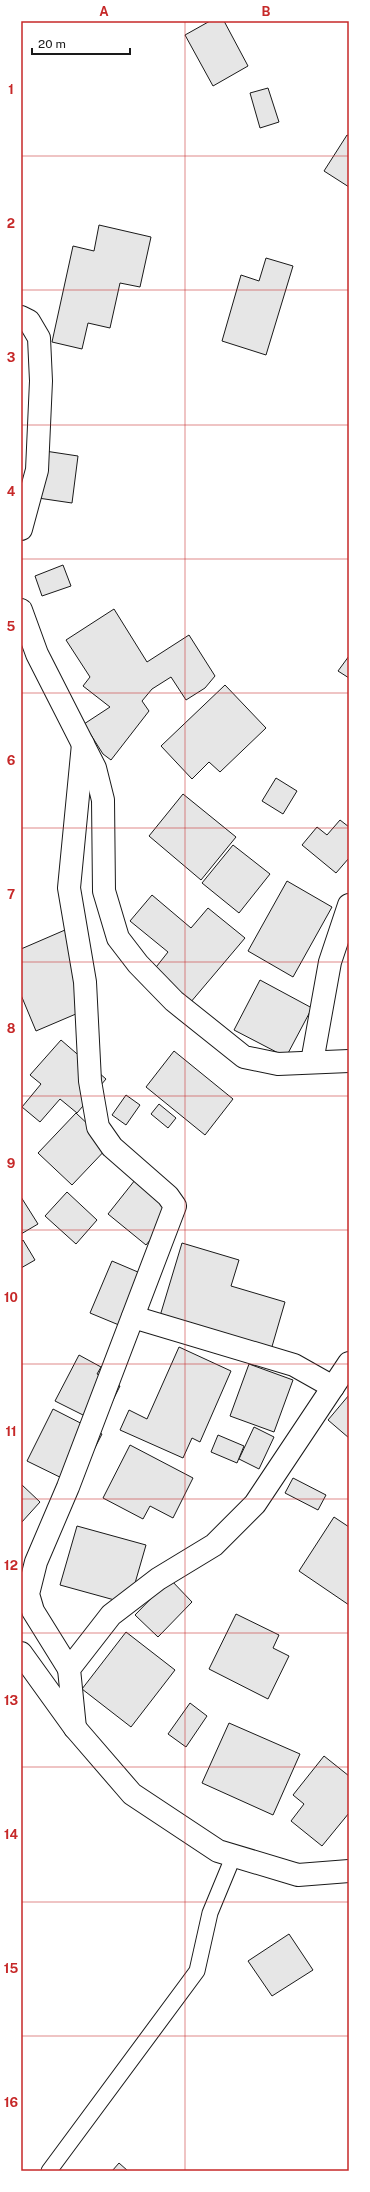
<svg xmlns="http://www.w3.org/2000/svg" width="370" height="2192" font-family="'Public Sans',sans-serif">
<rect width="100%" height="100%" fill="#fff"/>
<g fill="#e6e6e6" stroke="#1a1a1a">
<path d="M 210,21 L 224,21 L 248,66 L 213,86 L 185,35 Z"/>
<path d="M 268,88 L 279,122 L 260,128 L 250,93 Z"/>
<path d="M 347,135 L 349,136 L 349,187 L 324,171 Z"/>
<path d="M 99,225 L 151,237 L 140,287 L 120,283 L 110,328 L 88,323 L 82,349 L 52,342 L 73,246 L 94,251 Z"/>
<path d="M 266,258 L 293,266 L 266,355 L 222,341 L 241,275 L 259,281 Z"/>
<path d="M 45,451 L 78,456 L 72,503 L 38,498 Z"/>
<path d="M 63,565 L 71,586 L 42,596 L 35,576 Z"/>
<path d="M 114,609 L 147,662 L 189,635 L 215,676 L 205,688 L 186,700 L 171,677 L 152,689 L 142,701 L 149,711 L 111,760 L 103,754 L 84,724 L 110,707 L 83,686 L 90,677 L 66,640 Z"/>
<path d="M 349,656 L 349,678 L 338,671 Z"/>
<path d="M 225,685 L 266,728 L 220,772 L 209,762 L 192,779 L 161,746 Z"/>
<path d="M 276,778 L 297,791 L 283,814 L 262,801 Z"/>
<path d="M 183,794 L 236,837 L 201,880 L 149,836 Z"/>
<path d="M 340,820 L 349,827 L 349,858 L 336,873 L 302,845 L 317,827 L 327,835 Z"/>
<path d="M 233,845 L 270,874 L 239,913 L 202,883 Z"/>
<path d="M 287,881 L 332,907 L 293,977 L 248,951 Z"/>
<path d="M 152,895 L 191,928 L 208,908 L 245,938 L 190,1003 L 153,971 L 168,952 L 130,921 Z"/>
<path d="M 65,930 L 97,1005 L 36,1031 L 21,995 L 21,949 Z"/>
<path d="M 260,980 L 312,1008 L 286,1057 L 234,1030 Z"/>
<path d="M 61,1040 L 106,1079 L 77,1113 L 60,1099 L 40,1122 L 22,1107 L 41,1084 L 30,1075 Z"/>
<path d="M 174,1051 L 233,1099 L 205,1135 L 146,1087 Z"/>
<path d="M 126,1095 L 140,1105 L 126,1125 L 112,1115 Z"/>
<path d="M 159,1104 L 176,1118 L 168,1128 L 151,1114 Z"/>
<path d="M 76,1113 L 110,1145 L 72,1185 L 38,1153 Z"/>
<path d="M 139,1175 L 178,1206 L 146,1245 L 108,1214 Z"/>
<path d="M 67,1192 L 97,1220 L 76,1244 L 45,1216 Z"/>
<path d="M 21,1197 L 38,1224 L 21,1234 Z"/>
<path d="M 23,1240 L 35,1260 L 21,1268 L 21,1242 Z"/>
<path d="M 182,1243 L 239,1260 L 231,1286 L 285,1302 L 271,1350 L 160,1316 Z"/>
<path d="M 112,1261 L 152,1278 L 131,1330 L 90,1313 Z"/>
<path d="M 179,1347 L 231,1371 L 200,1442 L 192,1438 L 183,1458 L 120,1430 L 129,1410 L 147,1419 Z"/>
<path d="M 79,1355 L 101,1367 L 97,1374 L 120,1386 L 101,1424 L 55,1401 Z"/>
<path d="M 249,1364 L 293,1380 L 274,1432 L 230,1416 Z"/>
<path d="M 349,1395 L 349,1438 L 328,1420 Z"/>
<path d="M 53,1409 L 102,1434 L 76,1485 L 27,1461 Z"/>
<path d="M 254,1427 L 274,1437 L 259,1469 L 239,1459 Z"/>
<path d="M 218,1435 L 244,1446 L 237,1463 L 211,1452 Z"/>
<path d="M 130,1445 L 193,1478 L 173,1518 L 150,1506 L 143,1519 L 103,1498 Z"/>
<path d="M 293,1478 L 326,1495 L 318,1510 L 285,1493 Z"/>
<path d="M 21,1484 L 40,1502 L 21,1523 Z"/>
<path d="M 334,1517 L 349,1527 L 349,1605 L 299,1571 Z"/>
<path d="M 77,1526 L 146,1545 L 129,1604 L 60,1585 Z"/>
<path d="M 170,1579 L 192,1602 L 158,1637 L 135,1615 Z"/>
<path d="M 236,1614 L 279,1635 L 273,1648 L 289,1656 L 268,1699 L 209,1669 Z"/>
<path d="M 126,1632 L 175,1670 L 131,1727 L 82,1689 Z"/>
<path d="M 190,1703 L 207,1716 L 186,1747 L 168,1734 Z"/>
<path d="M 229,1723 L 300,1754 L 273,1815 L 202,1783 Z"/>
<path d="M 324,1756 L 349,1776 L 349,1813 L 322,1846 L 291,1821 L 304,1804 L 293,1795 Z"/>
<path d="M 289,1934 L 313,1970 L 272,1996 L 248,1961 Z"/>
<path d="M 119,2163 L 128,2171 L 112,2171 Z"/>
</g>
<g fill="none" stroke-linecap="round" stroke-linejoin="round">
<g stroke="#1a1a1a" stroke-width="17">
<path id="lane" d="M 49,2171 L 197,1971 L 210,1913 L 234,1855"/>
</g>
<g stroke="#1a1a1a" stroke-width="24">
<g id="street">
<path d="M 21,317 L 29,321 L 39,338 L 41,381 L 37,470 L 21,529"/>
<path d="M 21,610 L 37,654 L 95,768 L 103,800 L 104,891 L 118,938 L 138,964 L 174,1001 L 244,1057 L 278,1064 L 349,1061"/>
<path d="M 312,1062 L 330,962 L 349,905"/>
<path d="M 133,1317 L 294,1365 L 333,1387"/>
<path d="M 69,1669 L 33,1611 L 28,1594 L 36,1562 L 68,1487 L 175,1206 L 168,1196 L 112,1147 L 98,1127 L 90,1081 L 85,982 L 69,888 L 83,744"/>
<path d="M 75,1728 L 69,1669 L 111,1615 L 158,1579 L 214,1545 L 255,1504 L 349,1363"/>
</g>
</g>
<g stroke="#1a1a1a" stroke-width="24">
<path id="primary" d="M 21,1653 L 75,1728 L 132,1794 L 218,1851 L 298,1875 L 349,1871"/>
</g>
<use href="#lane" stroke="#fff" stroke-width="15"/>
<use href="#street" stroke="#fff" stroke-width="22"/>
<use href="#primary" stroke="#fff" stroke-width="22"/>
</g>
<path fill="none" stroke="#c62828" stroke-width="1" stroke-opacity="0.55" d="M 185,21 L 185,2171M 21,156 L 349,156M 21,290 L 349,290M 21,425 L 349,425M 21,559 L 349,559M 21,693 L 349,693M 21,828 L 349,828M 21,962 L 349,962M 21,1096 L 349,1096M 21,1230 L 349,1230M 21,1364 L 349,1364M 21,1499 L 349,1499M 21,1633 L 349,1633M 21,1767 L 349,1767M 21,1902 L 349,1902M 21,2036 L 349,2036"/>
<rect width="370" height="2192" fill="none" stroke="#ffffff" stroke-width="44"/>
<path d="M32 48v6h98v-6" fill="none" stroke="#1a1a1a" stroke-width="2"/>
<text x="38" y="48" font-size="12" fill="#1a1a1a" stroke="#ffffff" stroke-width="3" paint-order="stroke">20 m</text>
<rect x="22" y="22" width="326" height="2148" fill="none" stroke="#c62828" stroke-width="1.5"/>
<g font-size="13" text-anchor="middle" font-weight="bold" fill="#c62828">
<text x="104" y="16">A</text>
<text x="266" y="16">B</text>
<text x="11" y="94">1</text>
<text x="11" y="228">2</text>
<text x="11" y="362">3</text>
<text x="11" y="496">4</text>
<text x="11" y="631">5</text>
<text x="11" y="765">6</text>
<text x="11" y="899">7</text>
<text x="11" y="1033">8</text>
<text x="11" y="1168">9</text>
<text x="11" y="1302">10</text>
<text x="11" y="1436">11</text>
<text x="11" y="1570">12</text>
<text x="11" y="1705">13</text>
<text x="11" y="1839">14</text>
<text x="11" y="1973">15</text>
<text x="11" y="2107">16</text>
</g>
</svg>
